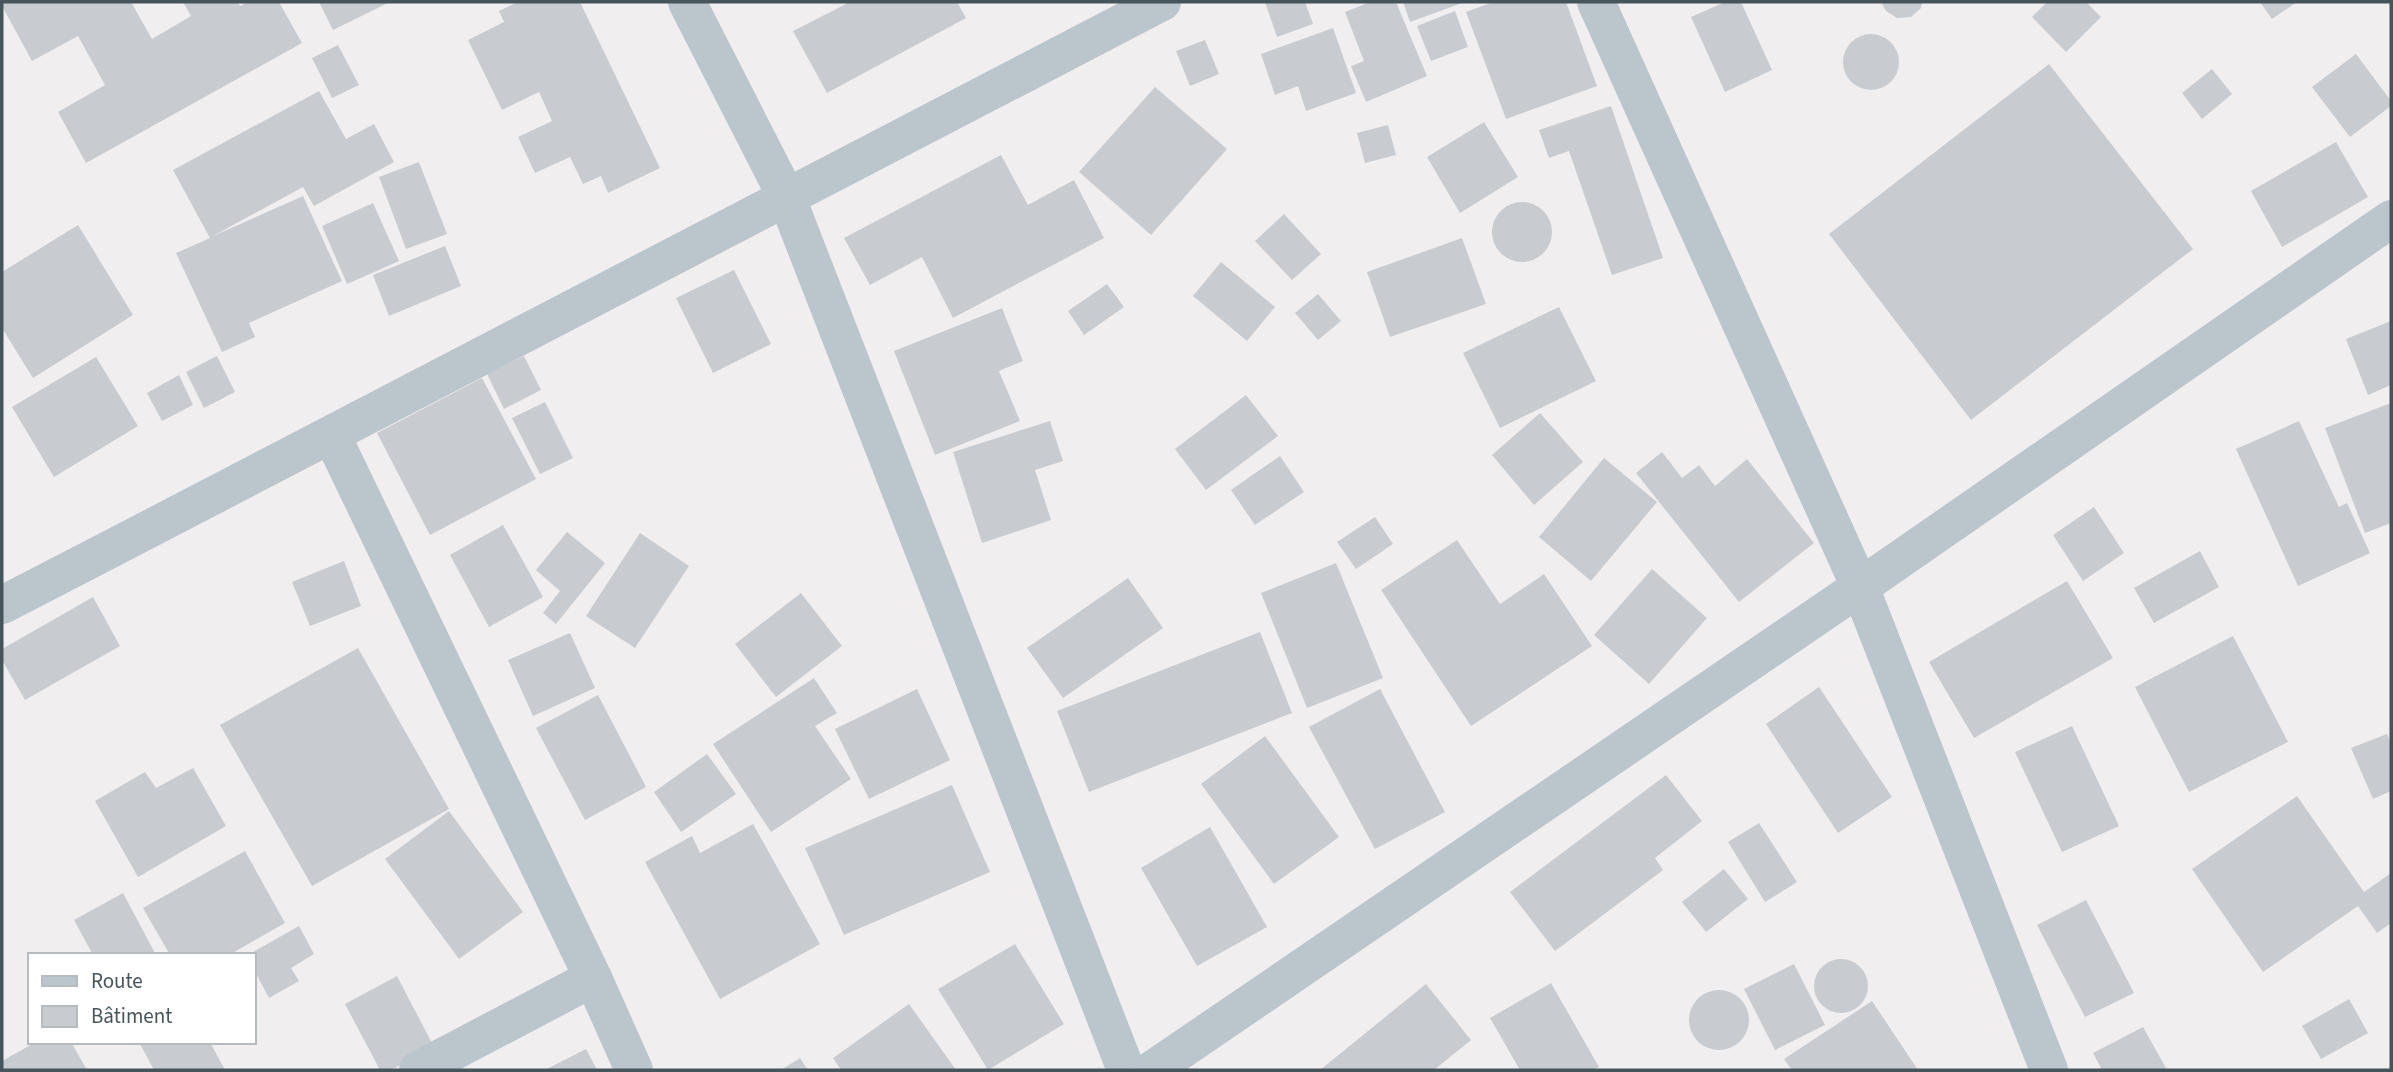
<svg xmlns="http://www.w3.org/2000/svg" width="2393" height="1072" font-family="'Source Sans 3',sans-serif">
<rect width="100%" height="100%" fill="#f1eeef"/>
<g fill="#c8ccd1">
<path d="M 2,2 L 131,2 L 152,39 L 191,16 L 183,2 L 238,2 L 240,6 L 248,2 L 279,2 L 302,43 L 86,163 L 58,112 L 105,85 L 78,36 L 32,61 L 2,6 Z"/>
<path d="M 319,2 L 390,2 L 333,30 Z"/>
<path d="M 518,2 L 580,2 L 660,168 L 608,193 L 601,176 L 583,184 L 570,157 L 535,173 L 518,137 L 552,121 L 539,92 L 502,110 L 468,40 L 504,22 L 499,11 Z"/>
<path d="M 850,2 L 957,2 L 966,18 L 827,93 L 793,31 Z"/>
<path d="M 1265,2 L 1305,2 L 1313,24 L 1277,37 Z"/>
<path d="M 1370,2 L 1396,2 L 1427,76 L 1366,102 L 1351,66 L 1364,61 L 1345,12 Z"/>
<path d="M 1403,2 L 1465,2 L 1410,22 Z"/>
<path d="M 1493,2 L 1566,2 L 1597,86 L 1506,119 L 1466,12 Z"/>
<path d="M 1725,2 L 1741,2 L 1772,70 L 1725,92 L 1691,17 Z"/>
<path d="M 1881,2 L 1922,2 L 1921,8 L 1911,17 L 1897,18 L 1886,11 Z"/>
<path d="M 2047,2 L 2086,2 L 2101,17 L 2066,52 L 2032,17 Z"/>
<path d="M 2260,2 L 2297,2 L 2272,19 Z"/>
<path d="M 1455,11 L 1468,47 L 1431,61 L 1417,26 Z"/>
<path d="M 1333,28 L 1356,93 L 1306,111 L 1298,86 L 1275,95 L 1261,54 Z"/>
<circle cx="1871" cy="62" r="28"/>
<path d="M 1205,40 L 1219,74 L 1190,86 L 1176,51 Z"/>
<path d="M 338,45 L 359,85 L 332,98 L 312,58 Z"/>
<path d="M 2356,54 L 2391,101 L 2391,106 L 2350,137 L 2312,87 Z"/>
<path d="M 2049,64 L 2193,249 L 1971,420 L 1829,234 Z"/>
<path d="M 2212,69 L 2232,94 L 2202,119 L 2182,93 Z"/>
<path d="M 1155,87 L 1227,149 L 1151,235 L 1079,172 Z"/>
<path d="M 319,91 L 346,139 L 374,124 L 394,162 L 314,206 L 303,187 L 213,236 L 303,196 L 342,281 L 249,323 L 255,337 L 222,352 L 176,253 L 210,238 L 173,170 Z"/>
<path d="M 1611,106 L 1663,258 L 1612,275 L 1569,151 L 1549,158 L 1539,130 Z"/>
<path d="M 1484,122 L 1518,177 L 1460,213 L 1427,157 Z"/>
<path d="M 1388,125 L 1396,155 L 1365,163 L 1357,133 Z"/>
<path d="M 2336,142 L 2368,197 L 2282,247 L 2251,191 Z"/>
<path d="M 1001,155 L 1028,205 L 1074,180 L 1104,238 L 953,318 L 922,257 L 870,285 L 844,238 Z"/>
<path d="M 419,162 L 447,234 L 406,249 L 379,177 Z"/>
<circle cx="1522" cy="232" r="30"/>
<path d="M 373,203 L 399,261 L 347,284 L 322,226 Z"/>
<path d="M 1284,214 L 1321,254 L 1292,280 L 1255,241 Z"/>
<path d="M 78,225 L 133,315 L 33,378 L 2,328 L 2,272 Z"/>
<path d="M 1462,238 L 1486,304 L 1390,337 L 1367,272 Z"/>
<path d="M 445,246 L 461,286 L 389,316 L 373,275 Z"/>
<path d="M 1221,262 L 1275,307 L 1247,341 L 1193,296 Z"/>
<path d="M 734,270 L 771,344 L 713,373 L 676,298 Z"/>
<path d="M 1107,284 L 1124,307 L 1084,335 L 1068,311 Z"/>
<path d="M 1318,294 L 1341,321 L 1318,340 L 1295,313 Z"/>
<path d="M 1559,307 L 1596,381 L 1500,428 L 1463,353 Z"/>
<path d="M 1002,308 L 1023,361 L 999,371 L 1020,421 L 935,455 L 894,351 Z"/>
<path d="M 2391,321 L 2391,385 L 2368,395 L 2346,339 Z"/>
<path d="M 217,356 L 235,392 L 204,408 L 186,372 Z"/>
<path d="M 524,356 L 541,390 L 504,409 L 487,374 Z"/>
<path d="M 96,357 L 138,426 L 54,477 L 12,407 Z"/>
<path d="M 179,375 L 193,405 L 162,421 L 147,393 Z"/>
<path d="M 482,378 L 536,479 L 430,535 L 377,433 Z"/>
<path d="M 1246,395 L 1278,436 L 1206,490 L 1175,449 Z"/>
<path d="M 545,402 L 573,458 L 540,474 L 512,418 Z"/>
<path d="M 2391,403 L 2391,523 L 2365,533 L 2325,428 Z"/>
<path d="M 1540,413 L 1583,462 L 1534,505 L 1492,455 Z"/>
<path d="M 1050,421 L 1063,461 L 1035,470 L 1051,520 L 982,543 L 953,452 Z"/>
<path d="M 2299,421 L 2339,507 L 2347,503 L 2370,553 L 2298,586 L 2236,449 Z"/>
<path d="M 1662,452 L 1682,478 L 1699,465 L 1715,486 L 1747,459 L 1814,543 L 1739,602 L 1636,473 Z"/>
<path d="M 1280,456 L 1304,492 L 1255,525 L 1231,490 Z"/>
<path d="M 1604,458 L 1657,502 L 1591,581 L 1539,537 Z"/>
<path d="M 2094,507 L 2124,553 L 2083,581 L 2053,535 Z"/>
<path d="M 1375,517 L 1393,544 L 1356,569 L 1337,542 Z"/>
<path d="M 503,525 L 543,597 L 489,627 L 450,555 Z"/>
<path d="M 567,532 L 605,563 L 556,624 L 543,613 L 560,591 L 536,570 Z"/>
<path d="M 640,533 L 689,566 L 635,648 L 586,616 Z"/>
<path d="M 1457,540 L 1500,604 L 1544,574 L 1592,646 L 1471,726 L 1381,590 Z"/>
<path d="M 2200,551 L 2219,587 L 2154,623 L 2134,588 Z"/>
<path d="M 344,561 L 361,606 L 310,626 L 292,582 Z"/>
<path d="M 1336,563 L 1383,678 L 1307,708 L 1261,593 Z"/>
<path d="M 1652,569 L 1707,618 L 1649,684 L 1594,635 Z"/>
<path d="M 1128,578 L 1163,628 L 1063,698 L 1027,648 Z"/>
<path d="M 2067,581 L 2113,658 L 1974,738 L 1929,662 Z"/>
<path d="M 801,593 L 842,646 L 776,697 L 735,644 Z"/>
<path d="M 93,597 L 120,646 L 25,700 L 2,660 L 2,649 Z"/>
<path d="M 1260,632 L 1292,713 L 1089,792 L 1057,711 Z"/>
<path d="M 570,633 L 595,688 L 533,716 L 508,660 Z"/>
<path d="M 2233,636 L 2288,742 L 2189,792 L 2135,687 Z"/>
<path d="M 358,648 L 449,809 L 312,886 L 220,725 Z"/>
<path d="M 814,678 L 837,713 L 815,726 L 851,779 L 771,832 L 713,744 Z"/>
<path d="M 1819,687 L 1892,797 L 1838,833 L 1766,724 Z"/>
<path d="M 917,689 L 950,760 L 869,799 L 835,729 Z"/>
<path d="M 1380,689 L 1445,812 L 1375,849 L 1309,727 Z"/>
<path d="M 598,695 L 646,787 L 585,820 L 536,728 Z"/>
<path d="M 2072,726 L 2119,826 L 2062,852 L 2015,752 Z"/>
<path d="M 2387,734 L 2391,744 L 2391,791 L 2373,799 L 2351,748 Z"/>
<path d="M 1265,736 L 1339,837 L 1274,884 L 1201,784 Z"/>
<path d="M 707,754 L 736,794 L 681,832 L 654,792 Z"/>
<path d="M 193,768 L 226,826 L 138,877 L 95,801 L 145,772 L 156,788 Z"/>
<path d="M 1666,775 L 1702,821 L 1655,858 L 1663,870 L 1555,951 L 1510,892 Z"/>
<path d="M 952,785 L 990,872 L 844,935 L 805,848 Z"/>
<path d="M 2297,796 L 2364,892 L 2391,873 L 2391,923 L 2377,933 L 2358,906 L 2263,972 L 2192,869 Z"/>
<path d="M 449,811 L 523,912 L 459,959 L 385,859 Z"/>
<path d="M 1759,823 L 1797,882 L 1765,902 L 1728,842 Z"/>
<path d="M 753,824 L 820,944 L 720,999 L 645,862 L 692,836 L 700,853 Z"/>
<path d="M 1210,827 L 1267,927 L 1197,966 L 1141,868 Z"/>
<path d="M 245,851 L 285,923 L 229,955 L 170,955 L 143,908 Z"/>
<path d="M 1724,869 L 1748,899 L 1706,932 L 1682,902 Z"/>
<path d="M 123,893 L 156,955 L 93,955 L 74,920 Z"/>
<path d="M 2086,900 L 2134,993 L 2085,1017 L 2037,925 Z"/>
<path d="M 299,926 L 314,954 L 291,968 L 299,981 L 269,998 L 254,970 L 254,955 L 248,955 Z"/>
<path d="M 1015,944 L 1064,1024 L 988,1070 L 938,989 Z"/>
<circle cx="1841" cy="986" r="27"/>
<path d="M 1794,964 L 1825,1025 L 1775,1050 L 1744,989 Z"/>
<path d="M 397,976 L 434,1047 L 391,1070 L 380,1070 L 345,1004 Z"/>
<path d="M 1551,983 L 1599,1067 L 1592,1070 L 1520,1070 L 1490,1018 Z"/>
<path d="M 1426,984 L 1471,1040 L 1434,1070 L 1320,1070 Z"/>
<circle cx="1719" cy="1020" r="30"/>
<path d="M 2349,999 L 2368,1033 L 2321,1059 L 2302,1026 Z"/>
<path d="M 1872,1001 L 1918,1070 L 1792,1070 L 1784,1059 Z"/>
<path d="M 909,1004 L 956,1070 L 841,1070 L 833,1058 Z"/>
<path d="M 2143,1027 L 2167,1070 L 2102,1070 L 2093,1053 Z"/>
<path d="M 36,1042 L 71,1042 L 87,1070 L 2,1070 L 2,1061 Z"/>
<path d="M 139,1042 L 210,1042 L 225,1070 L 154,1070 Z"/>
<path d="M 586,1049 L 597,1070 L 545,1070 Z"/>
<path d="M 800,1058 L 808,1070 L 781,1070 Z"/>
</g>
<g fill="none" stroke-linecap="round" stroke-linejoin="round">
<g stroke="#bac5cc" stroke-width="38">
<path d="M 687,2 L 786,196 L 1126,1070"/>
<path d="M 1596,2 L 1860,587 L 2049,1070"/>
<path d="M 332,436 L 593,978 L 634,1070"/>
<path d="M 2,605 C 390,406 775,201 1162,2"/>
<path d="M 418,1070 L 593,978"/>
<path d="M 1152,1070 L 1860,587 L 2391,219"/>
</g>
</g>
<rect width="2393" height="1072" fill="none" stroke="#46545c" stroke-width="7"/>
<rect x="28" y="953" width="228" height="91" fill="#ffffff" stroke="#b5bbbe" stroke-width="2"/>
<rect x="42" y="976" width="35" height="10" fill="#bac5cc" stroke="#b5bbbe" stroke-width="2"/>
<text x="91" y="988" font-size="21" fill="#46545c">Route</text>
<rect x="42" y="1006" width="35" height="21" fill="#c8ccd1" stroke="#b5bbbe" stroke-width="2"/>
<text x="91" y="1023" font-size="21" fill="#46545c">Bâtiment</text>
</svg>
